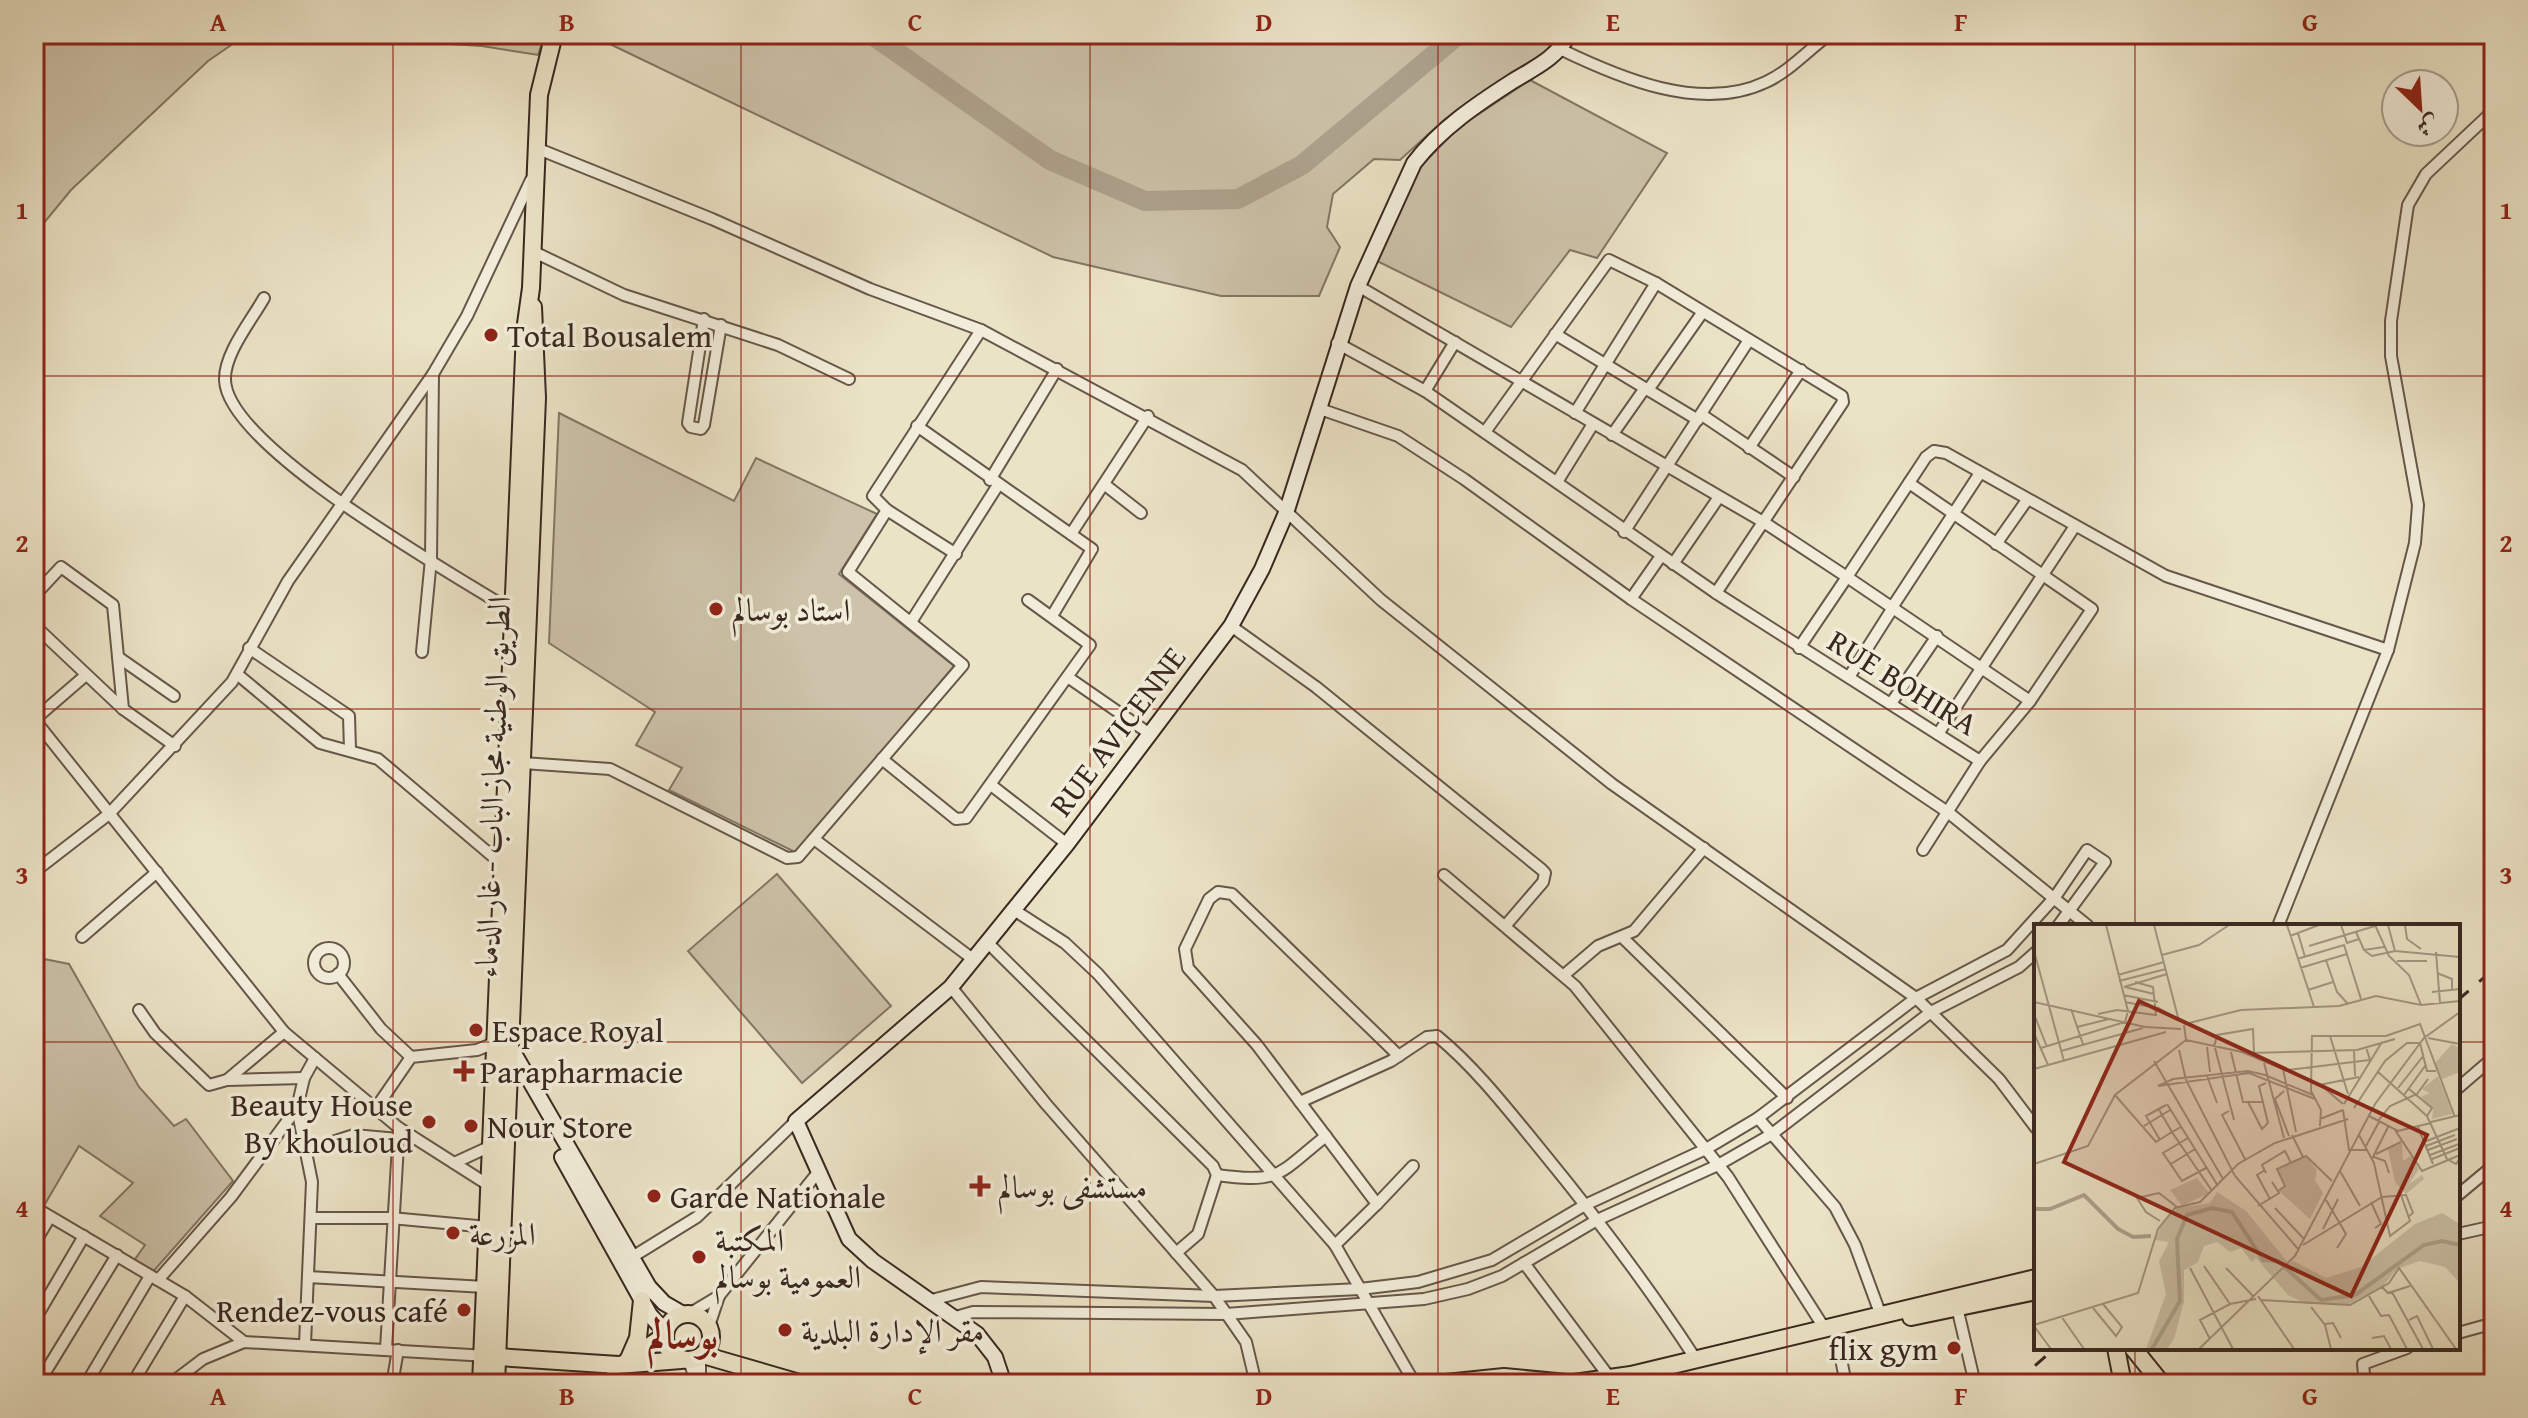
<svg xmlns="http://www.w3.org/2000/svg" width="2528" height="1418" font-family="'Gentium Book Plus',Amiri,serif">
<rect width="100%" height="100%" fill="#ebe3c6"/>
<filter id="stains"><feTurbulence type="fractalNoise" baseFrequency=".0025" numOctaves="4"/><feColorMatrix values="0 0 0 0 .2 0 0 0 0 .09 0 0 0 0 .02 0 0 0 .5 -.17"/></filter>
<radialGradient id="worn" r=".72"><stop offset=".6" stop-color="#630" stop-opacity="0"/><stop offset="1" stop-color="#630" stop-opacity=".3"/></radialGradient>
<g fill="#cdc3aa" stroke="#837665" stroke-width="2">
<path d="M 34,34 L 264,34 L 240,39 L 208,61 L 71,190 L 34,235 Z"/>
<path d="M 293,34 L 545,34 L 538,55 L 482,46 Z"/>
<path d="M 589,34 L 1556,34 L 1547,51 L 1445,119 L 1400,160 L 1374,159 L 1333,194 L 1327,227 L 1340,247 L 1319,296 L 1221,296 L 1053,257 Z"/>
<path d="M 1530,80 L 1667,153 L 1597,258 L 1570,250 L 1511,327 L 1377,261 L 1420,167 L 1458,128 Z"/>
<path d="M 559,413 L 734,501 L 756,458 L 877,514 L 839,574 L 954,666 L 797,853 L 669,790 L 682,768 L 636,745 L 655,712 L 549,643 Z"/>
<path d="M 777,874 L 891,1006 L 802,1083 L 688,951 Z"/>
<path d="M 34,957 L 69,964 L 139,1087 L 174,1126 L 186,1119 L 233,1181 L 151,1274 L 133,1262 L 145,1245 L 100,1216 L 133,1183 L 79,1146 L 42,1209 L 34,1204 Z"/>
</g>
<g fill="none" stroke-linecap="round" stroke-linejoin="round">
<path stroke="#aea38e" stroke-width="20" d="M 871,34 L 1050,160 L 1145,201 L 1238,199 L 1302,165 L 1459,34"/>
<g stroke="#66574a" stroke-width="14">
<g id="street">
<path d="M 1560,49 C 1620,78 1701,113 1766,82 C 1790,71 1809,49 1830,34"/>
<path d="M 536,148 L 712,219 L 870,289 L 981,330 L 1242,470 L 1381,600 L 1612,784 L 1916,998 L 1999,1079 L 2036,1128"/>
<path d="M 532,251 L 624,295 L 778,345 L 849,379"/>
<path d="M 1358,286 L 1765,523 L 1847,577 L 1799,648"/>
<path d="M 264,298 C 251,321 224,354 225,380 C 227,448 457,576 515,613"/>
<path d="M 704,319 L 688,423 L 691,427 L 701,429 L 704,425 L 721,325"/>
<path d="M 1555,334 L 1698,420"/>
<path d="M 1337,343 L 1425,391 L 1716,593 L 1980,761"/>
<path d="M 1648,390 L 1702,313"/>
<path d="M 1425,391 L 1455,342"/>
<path d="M 1320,409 L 1398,436 L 1464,479 L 1631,599 L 1949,813 L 2088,926"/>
<path d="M 1575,413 L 1656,283"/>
<path d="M 1702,415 L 1794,477"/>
<path d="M 917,426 L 1092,549 L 1052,616"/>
<path d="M 1485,432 L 1609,260 L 1656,283 L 1842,396 L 1843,402 L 1716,593"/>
<path d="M 1612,435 L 1645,388"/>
<path d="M 1749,448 L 1801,370"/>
<path d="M 990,480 L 1057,369"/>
<path d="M 1557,482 L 1593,424"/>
<path d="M 1909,483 L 2092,609 L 2030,701 L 1980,761 L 1923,850"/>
<path d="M 1104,484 L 1141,513"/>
<path d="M 1624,532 L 1749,340"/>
<path d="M 1071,534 L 1148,416"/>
<path d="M 1996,544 L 2027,500"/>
<path d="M 956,554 L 887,510 L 873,496 L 981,330"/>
<path d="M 1673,564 L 1719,497"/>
<path d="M 34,596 L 61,567 L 113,605 L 123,709"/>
<path d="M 1631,599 L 1661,556"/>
<path d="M 1893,606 L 1980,473"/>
<path d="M 911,622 L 998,485"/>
<path d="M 34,625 L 123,709 L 175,746"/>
<path d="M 1231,626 L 1316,687 L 1541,869 L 1545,873 L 1543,882 L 1506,925"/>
<path d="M 249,648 L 349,716 L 350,749"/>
<path d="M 422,652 L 431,559 L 433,374"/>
<path d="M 118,657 L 174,696"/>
<path d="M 237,674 L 320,743 L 378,759 L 504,866"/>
<path d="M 1849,677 L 1894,606"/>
<path d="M 1069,678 L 1150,734"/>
<path d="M 2030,701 L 1847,577 L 1926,457 L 1934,451 L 1946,453 L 2166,576 L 2388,650"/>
<path d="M 1892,702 L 1937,636"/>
<path d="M 34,719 L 284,1032 L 399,1128 L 490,1186"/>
<path d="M 35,719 L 86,675"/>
<path d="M 1938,734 L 2075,526"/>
<path d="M 882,759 L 956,819 L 966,818 L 1090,645 L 1028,600"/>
<path d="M 523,763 L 610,769 L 787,858 L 798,857 L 963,665 L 848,572 L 887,510"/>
<path d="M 991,785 L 1067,844"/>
<path d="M 814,839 L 974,960"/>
<path d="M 34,872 L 109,814 L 232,682 L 288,581 L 433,374 L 467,316 L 531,180"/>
<path d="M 1444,875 L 1575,986 L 1728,1177 L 1823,1326"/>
<path d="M 1014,910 L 1065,943 L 1098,974 L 1335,1245 L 1415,1384"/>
<path d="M 2278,926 L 2388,650 L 2415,543 L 2418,505 L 2391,356 L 2391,321 L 2408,205 L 2426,174 L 2494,110"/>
<path d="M 82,937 L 157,872"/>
<path d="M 1622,937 L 1787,1098"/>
<path d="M 988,943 L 1213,1166 L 1217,1175 L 1198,1234 L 1176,1253"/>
<circle cx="329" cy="963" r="15"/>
<path d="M 338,974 L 381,1029 L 411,1057"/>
<path d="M 1564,975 L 1598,946 L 1634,931 L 1704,848"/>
<path d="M 951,987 L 1046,1104 L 1214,1296 L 1246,1342 L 1256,1384"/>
<path d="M 139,1010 L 155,1033 L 209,1085 L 227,1080 L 304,1078"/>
<path d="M 227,1080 L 284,1032"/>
<path d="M 2458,1088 L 2494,1057"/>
<path d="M 1300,1102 L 1391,1061 L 1427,1037 L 1437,1036 C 1476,1068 1509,1111 1541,1150 C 1596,1217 1648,1286 1695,1358"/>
<path d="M 376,1108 L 411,1057 L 477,1050 L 497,1042"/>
<path d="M 1758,1118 L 1835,1207 L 1855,1245 L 1880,1313"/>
<path d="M 308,1150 L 354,1135 L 398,1139"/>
<path d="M 454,1163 L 491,1146"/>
<path d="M 1217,1175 C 1281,1184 1278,1174 1326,1136"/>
<path d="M 2458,1195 L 2494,1165"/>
<path d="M 1377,1204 L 1413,1166"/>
<path d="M 34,1207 L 185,1296 L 244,1342"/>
<path d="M 313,1218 L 391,1218 L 488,1227"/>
<path d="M 2458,1234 L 2494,1226"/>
<path d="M 34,1244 L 50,1217"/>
<path d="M 1335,1245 L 1377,1204 L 1257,1045 L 1188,968 L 1185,949 L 1209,899 L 1218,892 L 1232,894 L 1399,1056"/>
<path d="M 629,1259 L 697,1217 L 796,1121"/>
<path d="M 1524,1263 L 1610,1378"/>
<path d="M 308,1277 L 485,1287"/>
<path d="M 158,1280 L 231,1197 L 297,1108"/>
<path d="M 928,1301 L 981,1287 L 1214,1296 L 1360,1289 L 1418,1282 L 1492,1260 L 1585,1205 L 1706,1149 L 1758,1118 L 1916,998 L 2007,950 L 2055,897 L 2087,850 L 2105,862 L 2058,926"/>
<path d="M 1957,1307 L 1975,1384"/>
<path d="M 689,1314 L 719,1296 L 819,1171"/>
<path d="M 952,1318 L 973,1312 L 1226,1314 L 1424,1299 L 1468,1289 L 1502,1276 L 1597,1220 L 1718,1165 L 1772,1134 L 1931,1012 L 2019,967 L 2036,952"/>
<path d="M 34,1321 L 84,1236"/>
<path d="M 1834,1324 L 1846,1384"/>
<path d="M 709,1326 L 719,1296"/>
<path d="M 2458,1333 L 2494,1323"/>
<path d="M 305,1344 L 312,1182 L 297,1108 L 304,1078 L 315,1058"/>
<path d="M 386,1349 L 399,1128"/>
<path d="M 700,1358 L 700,1384"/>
<path d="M 689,1361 L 697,1384"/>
<path d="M 38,1384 L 117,1255"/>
<path d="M 86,1384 L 150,1276"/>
<path d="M 132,1384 L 185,1296"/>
<path d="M 170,1384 L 203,1359 L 244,1342 L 488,1356"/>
<path d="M 392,1384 L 398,1350"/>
<path d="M 610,1384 L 614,1365"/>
<path d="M 2365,1384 L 2363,1364 L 2407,1348"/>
</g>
</g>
<g stroke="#392820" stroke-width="18">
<g id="secondary">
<path d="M 508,1043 L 649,1287 L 664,1303 L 683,1314"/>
<path d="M 562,1157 L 650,1315 L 665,1332"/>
<path d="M 1004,1384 L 995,1357 L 977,1334 L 873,1261 L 849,1239 L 796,1121 L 951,987 L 1067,844 L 1231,626 L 1262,569 L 1286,513 L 1358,286 L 1414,163 C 1440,129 1477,104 1513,81 C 1536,67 1557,58 1569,34"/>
</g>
</g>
<g stroke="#392820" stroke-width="20">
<g id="primary">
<circle cx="688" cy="1337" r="23"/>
<path d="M 1911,1317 L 2036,1291"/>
<path d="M 2116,1348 L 2123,1384"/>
<path d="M 2133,1348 L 2162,1384"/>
<path d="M 703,1355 L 803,1384"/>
<path d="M 498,1357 L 618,1365 L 681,1360"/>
<path d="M 628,1361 L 638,1338 L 642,1300"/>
<path d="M 626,1362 L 664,1336"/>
<path d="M 1574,1383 L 1631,1375 L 2036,1278"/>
<path d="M 481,1384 L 525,331 L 531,288 L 539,95 L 554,34"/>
<path d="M 496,1384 L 537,398 L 533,307"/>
<path d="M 1436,1384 L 1504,1377 L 1577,1384"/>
<path d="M 2137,1384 L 2160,1384"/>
</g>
</g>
<use href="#street" stroke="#f2edda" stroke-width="10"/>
<use href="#secondary" stroke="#f2edda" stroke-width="14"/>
<use href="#primary" stroke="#ebe3c6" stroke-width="16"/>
<g stroke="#392820" stroke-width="3" stroke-dasharray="14 14" stroke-linecap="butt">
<path d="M 2458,1000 L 2494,969"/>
<path d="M 2014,1384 L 2055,1348"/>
</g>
</g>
<path fill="none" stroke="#8f2418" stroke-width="2" stroke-opacity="0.55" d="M 393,34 L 393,1384M 741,34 L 741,1384M 1090,34 L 1090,1384M 1438,34 L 1438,1384M 1787,34 L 1787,1384M 2135,34 L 2135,926M 34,376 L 2494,376M 34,709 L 2494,709M 34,1042 L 2036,1042M 2458,1042 L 2494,1042M 2135,1348 L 2135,1384"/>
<g fill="#8f2418" stroke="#f2edda" stroke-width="3">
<circle cx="491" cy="335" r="8"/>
<circle cx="716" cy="609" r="8"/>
<circle cx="476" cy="1030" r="8"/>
<path d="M460 1059h8v8h8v8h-8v8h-8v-8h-8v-8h8z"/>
<circle cx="429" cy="1122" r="8"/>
<circle cx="471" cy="1126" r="8"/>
<path d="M976 1174h8v8h8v8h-8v8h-8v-8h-8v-8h8z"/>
<circle cx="654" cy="1196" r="8"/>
<circle cx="453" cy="1233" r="8"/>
<circle cx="699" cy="1257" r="8"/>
<circle cx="464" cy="1310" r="8"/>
<circle cx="785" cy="1330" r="8"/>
<circle cx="1954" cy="1348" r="8"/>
</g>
<g text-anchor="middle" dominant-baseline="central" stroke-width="7" stroke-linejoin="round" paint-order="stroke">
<g font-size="32" fill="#392820" stroke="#f2edda" text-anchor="start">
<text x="507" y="335">Total Bousalem</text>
<text x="732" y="609">استاد بوسالم</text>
<text x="492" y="1030">Espace Royal</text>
<text x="480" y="1071">Parapharmacie</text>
<text x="413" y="1104" text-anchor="end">Beauty House<tspan x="413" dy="37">By khouloud</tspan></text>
<text x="487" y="1126">Nour Store</text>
<text x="998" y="1186">مستشفى بوسالم</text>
<text x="670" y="1196">Garde Nationale</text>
<text x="469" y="1233">المزرعة</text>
<text x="715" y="1239">المكتبة<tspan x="715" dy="37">العمومية بوسالم</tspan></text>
<text x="448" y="1310" text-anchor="end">Rendez-vous café</text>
<text x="801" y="1330">مقر الإدارة البلدية</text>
<text x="1938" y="1348" text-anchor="end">flix gym</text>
</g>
<g font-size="32" fill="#392820" stroke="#f2edda">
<text transform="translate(1903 682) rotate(32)">RUE BOHIRA</text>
<text transform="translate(1117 731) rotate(-53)">RUE AVICENNE</text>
<text transform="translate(492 787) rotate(-88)">الطريق الوطنية مجاز الباب - غار الدماء</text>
</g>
<g font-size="40" font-weight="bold" fill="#7a1f14" stroke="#f2edda">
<text x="683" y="1333">بوسالم</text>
</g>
</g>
<g transform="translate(2034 924)">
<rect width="426" height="426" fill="#ebe3c6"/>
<path d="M 418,120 L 426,124 L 426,148 L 408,155 L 401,139 ZM 404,152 L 419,190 L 398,195 L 399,185 L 387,173 L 396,169 L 388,165 ZM 368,219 L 369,237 L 377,232 L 385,245 L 374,261 L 388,251 L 390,255 L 372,270 L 361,258 L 354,225 ZM 272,233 L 283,246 L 281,256 L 289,269 L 276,295 L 245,267 L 252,262 L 244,245 ZM 163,254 L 175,269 L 148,282 L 136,266 ZM 183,268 L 212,287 L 255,340 L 259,337 L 292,354 L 327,343 L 381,300 L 408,289 L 426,300 L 426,359 L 411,343 L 386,337 L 363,345 L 349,362 L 315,380 L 272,380 L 254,371 L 222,334 L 218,338 L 207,324 L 196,328 L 183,318 L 170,322 L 164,338 L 150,346 L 150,378 L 140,415 L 133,425 L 112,425 L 132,370 L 125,337 L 135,318 L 121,316 L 130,296 L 144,284 L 176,279 Z" fill="#cdc3aa"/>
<path fill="none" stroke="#aea38e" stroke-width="4" d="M 0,285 L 16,285 L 50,271 L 84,305 L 99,313 L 117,312M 118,425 L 146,377 L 143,315 L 153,291 L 178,284 L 198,288 L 229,336 L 244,337 L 287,376 L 321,371 L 390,321 L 408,317 L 426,321"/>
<path fill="none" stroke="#a49884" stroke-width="2" d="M 120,1 L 145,97M 253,1 L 280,83M 307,1 L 313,19 L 325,15M 341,1 L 355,32 L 375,51 L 387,81M 354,1 L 361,27M 371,1 L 373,15 L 387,25M 322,8 L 330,26 L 350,23M 264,9 L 271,33M 256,12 L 285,1M 275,22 L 341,2M 0,27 L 30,137M 331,27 L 338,32 L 361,27 L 426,33M 402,28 L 406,79M 128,31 L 165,21 L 195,1M 263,35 L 310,21 L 327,75M 292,36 L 303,68 L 314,80M 363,37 L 393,37M 266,44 L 313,30M 403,49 L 418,55 L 418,66M 84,51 L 130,38M 85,57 L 132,45M 90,63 L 133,50M 91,63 L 120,70M 274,66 L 299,58M 398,68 L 426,65M 89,71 L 124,78M 0,78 L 111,103 L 147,105M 91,78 L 123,84M 123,83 L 144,95M 37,85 L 49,120M 0,90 L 13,123M 64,90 L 83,86 L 122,91 L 119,63 L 101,58M 151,100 L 207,86 L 305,82 L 342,72 L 387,81 L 426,77M 150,101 L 152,116 L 208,128 L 251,146 L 289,163 L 309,180M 43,103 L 75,95M 0,109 L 14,141M 296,112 L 314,170M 394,114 L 426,120M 173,123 L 176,148M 180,123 L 183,111 L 219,105 L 220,129M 7,124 L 91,98 L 94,87 L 72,1M 181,124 L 200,196M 145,126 L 152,156 L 201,252 L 265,326M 320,126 L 321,152M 27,127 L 109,104M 197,128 L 209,178 L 228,178M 217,129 L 323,126 L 361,115M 120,137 L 189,255M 230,139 L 250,214M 0,145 L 132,108M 249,145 L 262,208M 254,146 L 336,136 L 332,123M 343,147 L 393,192 L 413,235 L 422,240 L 426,234M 173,152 L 183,179M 285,161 L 325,153M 364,164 L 390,131M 375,165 L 398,184 L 393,192M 250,167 L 241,175 L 255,212M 81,171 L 122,218 L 138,208 L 124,184M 279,171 L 231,151 L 214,147 L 139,155 L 124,162 L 215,149 L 281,175M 370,171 L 391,142M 214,178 L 228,205 L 234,199 L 225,162 L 232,159M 133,180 L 184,262M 310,180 L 348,118M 320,184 L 351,137 L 373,119 L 386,119 L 393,147 L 402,147M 309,186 L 315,226 L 333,226M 195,187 L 188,191 L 211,235M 335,192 L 364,207 L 397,199M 286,195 L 309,186M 344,197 L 356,182 L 383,170 L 394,155M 397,198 L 426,191M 110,202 L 136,186M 286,202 L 287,186 L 277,167 L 278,112 L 352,112 L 386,100 L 421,193M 147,203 L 138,208 L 178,267M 384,203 L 399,240M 361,206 L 388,247 L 426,231M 258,211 L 269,233M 325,211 L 340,239 L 356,312 L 376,297 L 367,271M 154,214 L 129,229 L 148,257 L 172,244M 126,216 L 112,192 L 132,181M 390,218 L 426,204M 332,222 L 345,198M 392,222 L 421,211M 394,226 L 423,215M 342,230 L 367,218M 396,231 L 425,220M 340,233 L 351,237 L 355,249M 338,235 L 354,203M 398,235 L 426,224M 0,240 L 54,222 L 81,171 L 152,116M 137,240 L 161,225M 231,246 L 223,251 L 236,275M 306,247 L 326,282M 232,249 L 228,241 L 251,227 L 257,239M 244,267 L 251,262 L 243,245 L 272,232 L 298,257M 292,276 L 312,310 L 303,324M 337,278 L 347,300 L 341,304M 224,282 L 245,269 L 238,258M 241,284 L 270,315M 126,297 L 112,288 L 103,274 L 125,269 L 143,283M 289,305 L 304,275M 269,321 L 348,273 L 372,271 L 379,289 L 375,292M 170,342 L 196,380M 156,344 L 199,425M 192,344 L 220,373M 348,363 L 354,369 L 376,362M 358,368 L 389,425M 224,372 L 260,425M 335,372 L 347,392 L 355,391 L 373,425M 227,376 L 316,381 L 355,359 L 365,344 L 422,425M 277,383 L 291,401 L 297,425M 59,384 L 82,412 L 88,403 L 69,380M 27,392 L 50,425M 375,396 L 383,392 L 399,425M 291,400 L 299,399 L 307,414M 0,401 L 104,369 L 124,305 L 141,284 L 166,278 L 204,240 L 241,219 L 314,195M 0,402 L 17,425M 338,414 L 350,412 L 357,425M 176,415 L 166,396 L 196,380 L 222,375M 165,425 L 261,332 L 341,180 L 390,114 L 426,88"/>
<path fill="#8f2418" fill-opacity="0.15" stroke="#8f2418" stroke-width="4" d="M 105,77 L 393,211 L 317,372 L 30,238 Z"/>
<rect width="426" height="426" fill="none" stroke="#392820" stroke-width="4"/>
</g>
<rect width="2528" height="1418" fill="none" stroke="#ebe3c6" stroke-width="88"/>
<g transform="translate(2420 108) rotate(155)"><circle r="38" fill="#f2edda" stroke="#a89e90" stroke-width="2"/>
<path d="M0-6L14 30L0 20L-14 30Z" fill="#8f2418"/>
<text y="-12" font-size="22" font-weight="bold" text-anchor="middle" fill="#392820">ش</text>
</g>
<rect x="44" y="44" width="2440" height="1330" fill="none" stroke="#8f2418" stroke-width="3"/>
<g font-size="26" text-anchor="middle" font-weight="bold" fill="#8f2418">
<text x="218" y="31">A</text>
<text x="567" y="31">B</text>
<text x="915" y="31">C</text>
<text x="1264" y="31">D</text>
<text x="1613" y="31">E</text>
<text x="1961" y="31">F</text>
<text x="2310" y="31">G</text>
<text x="22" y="219">1</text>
<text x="2506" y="219">1</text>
<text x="22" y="552">2</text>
<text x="2506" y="552">2</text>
<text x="22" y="884">3</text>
<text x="2506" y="884">3</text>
<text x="22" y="1217">4</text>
<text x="2506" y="1217">4</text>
<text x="218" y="1405">A</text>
<text x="567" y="1405">B</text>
<text x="915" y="1405">C</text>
<text x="1264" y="1405">D</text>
<text x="1613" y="1405">E</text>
<text x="1961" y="1405">F</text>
<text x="2310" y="1405">G</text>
</g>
<rect width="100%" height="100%" filter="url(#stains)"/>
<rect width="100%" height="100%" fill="url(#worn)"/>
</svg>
